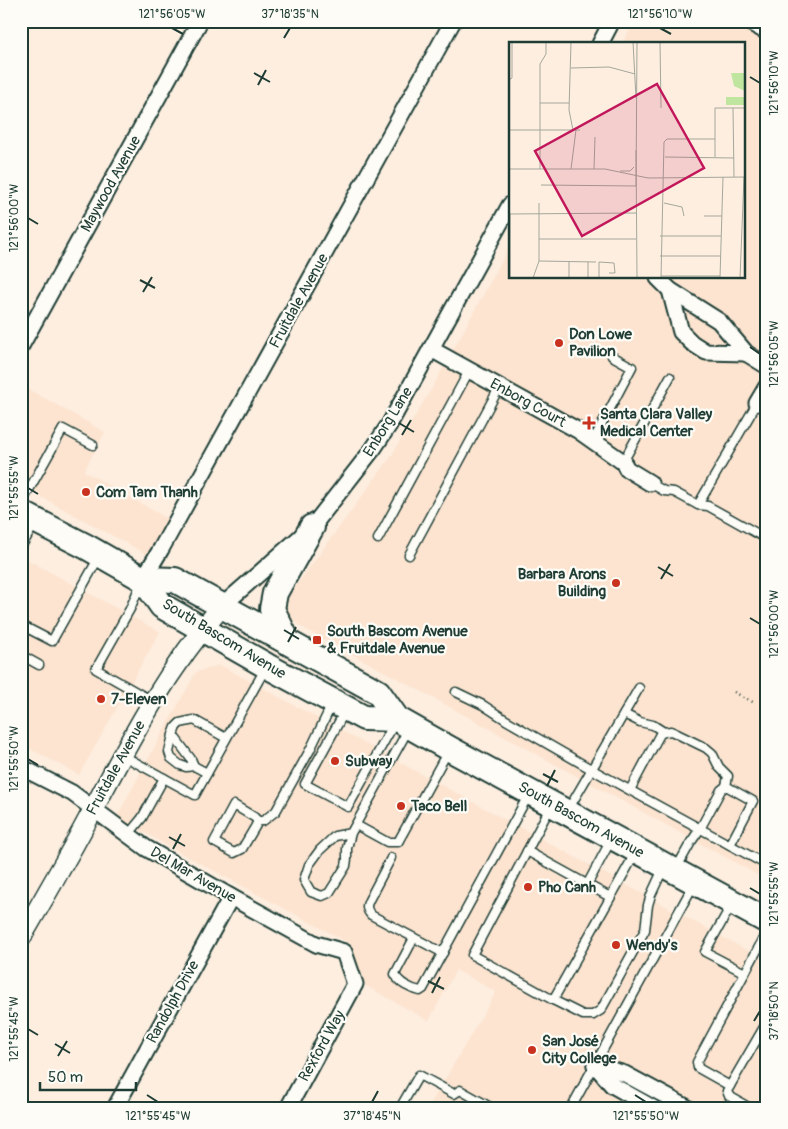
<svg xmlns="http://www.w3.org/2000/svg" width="788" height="1129" font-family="Pangolin,sans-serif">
<rect width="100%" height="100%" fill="#fdeee0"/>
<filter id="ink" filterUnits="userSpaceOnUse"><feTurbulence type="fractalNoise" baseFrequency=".02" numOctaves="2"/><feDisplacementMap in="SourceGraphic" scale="10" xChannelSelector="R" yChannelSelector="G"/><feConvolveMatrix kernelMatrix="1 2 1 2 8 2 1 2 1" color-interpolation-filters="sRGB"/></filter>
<g filter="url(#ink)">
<g fill="#fde4d0">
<path d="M 634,21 L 767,21 L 767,880 L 402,681 L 301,627 L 291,618 L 288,611 L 287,602 L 290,594 L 390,458 L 432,388 L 510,246 L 510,278 L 744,278 L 744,44 L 622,44 Z"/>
<path d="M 21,385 L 105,432 L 84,471 L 168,519 L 148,555 L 21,486 Z"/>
<path d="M 21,556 L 160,632 L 79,775 L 21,744 Z"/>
<path d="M 220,665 L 767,961 L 767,1108 L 428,1108 L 496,992 L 456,970 L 429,1021 L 366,986 L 349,943 L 184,855 L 117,817 L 137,779 L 196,672 Z"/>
</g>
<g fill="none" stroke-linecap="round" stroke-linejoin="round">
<g stroke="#1f3d34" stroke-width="11">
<g id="service">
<path d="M 593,441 L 632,367 L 612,356"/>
<path d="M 623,462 L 670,377"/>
<path d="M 650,483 L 664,491 L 674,492 L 698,505 L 708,506 L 767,539"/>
<path d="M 21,504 L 63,429 L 93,445"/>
<path d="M 698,505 L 757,403"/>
<path d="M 378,539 L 469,371"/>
<path d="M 21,547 L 35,523"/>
<path d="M 409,555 L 499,388"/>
<path d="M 141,583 L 130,609 L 96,669 L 152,701"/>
<path d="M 21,625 L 52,641 L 99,557"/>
<path d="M 21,655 L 39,665"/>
<path d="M 456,692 L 483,705 L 506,720 L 591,769 L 730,845 L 753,801 L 726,786 L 721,790 L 700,829 L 691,842 L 676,869"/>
<path d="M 345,711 L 305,784 L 348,807 L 395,722"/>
<path d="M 624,714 L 640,722 L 653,725 L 664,732"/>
<path d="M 173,735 L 191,759 L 194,766 L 207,773"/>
<path d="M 122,755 L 195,795 L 265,669"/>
<path d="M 194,766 L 186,767 L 180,765 L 171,758 L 169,752 L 173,735 L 176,727 L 180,723 L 194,720 L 226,738"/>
<path d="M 630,790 L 660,734 L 664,732 L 671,731 L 706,748 L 712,753 L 719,767 L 728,776 L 726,786"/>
<path d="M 551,806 L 472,955 L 553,1000 L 583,1015 L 593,1015 L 601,1010 L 645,930 L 648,905 L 651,895 L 664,867"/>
<path d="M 568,810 L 639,688"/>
<path d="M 258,821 L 254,817 L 234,805 L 214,842 L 234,853 L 242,849 L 255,827 L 258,821 L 263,821 L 276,811 L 310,750 L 332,704"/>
<path d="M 356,825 L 387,842 L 398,842 L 448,751"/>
<path d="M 351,833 L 335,836 L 320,850 L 309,865 L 304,880 L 311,892 L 322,896 L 329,893 L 346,866 L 347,859 L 347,848 L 351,833 L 409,728"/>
<path d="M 128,835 L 142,818 L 164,778"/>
<path d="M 730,845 L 767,865"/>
<path d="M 527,851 L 610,897"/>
<path d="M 391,858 L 369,900 C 366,906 366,909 371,915 L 443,953"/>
<path d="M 587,885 L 611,840"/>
<path d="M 732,904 L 705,952 L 745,973"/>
<path d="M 414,938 L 395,974 C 398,983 411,989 420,991 L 423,989 L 529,794"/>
<path d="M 553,1000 L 636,852"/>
<path d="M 730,1086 L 705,1072 L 698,1068 L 697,1062 L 767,932"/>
<path d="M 400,1108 L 419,1075 L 454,1094 L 460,1090 L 492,1108"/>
<path d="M 571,1108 L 694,884"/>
<path d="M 750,1108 L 729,1096 L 727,1091 L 767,1022"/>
</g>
</g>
<g stroke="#1f3d34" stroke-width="19">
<g id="minor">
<path d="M 747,21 L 767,32"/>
<path d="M 600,44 L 612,21"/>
<path d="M 658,278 L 670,290 L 719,321 L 746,353 L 767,366"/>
<path d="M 670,290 L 681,332 L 692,343 L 706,352 L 746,353"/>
<path d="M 21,346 L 200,21"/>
<path d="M 431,349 L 579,431 L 623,462 L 627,469 L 650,483"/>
<path d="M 757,403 L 767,386"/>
<path d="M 143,579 L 161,549 L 453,21"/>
<path d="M 222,606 L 312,527 L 373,449 L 389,425 L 510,205"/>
<path d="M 21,767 L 72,793 L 146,848 L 231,897 L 316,944 L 344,952 L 355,984 L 288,1108"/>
<path d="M 595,1065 L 625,1074 L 688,1108"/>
<path d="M 595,1065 L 612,1085 L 653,1108"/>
<path d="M 115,1108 L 231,897"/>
</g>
</g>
<g stroke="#1f3d34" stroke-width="22">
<path id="tertiary" d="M 21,938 C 46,895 71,852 94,808 C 132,736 168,668 222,606"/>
</g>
<g stroke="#1f3d34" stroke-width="28">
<g id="primary">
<path d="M 21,513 L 87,547 L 143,579 L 162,606 L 267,666 L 364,718 L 397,719"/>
<path d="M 143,579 L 175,580 L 378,692 L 397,719 L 450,749 L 767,921"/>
<path d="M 288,642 L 272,609 L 275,593 L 312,527"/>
</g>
</g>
<path stroke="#1f3d34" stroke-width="2.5" stroke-dasharray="1 4" stroke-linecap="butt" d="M 734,692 L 753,702"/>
<use href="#service" stroke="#fdfcf7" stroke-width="8"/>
<use href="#minor" stroke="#fdfcf7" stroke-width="15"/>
<use href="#tertiary" stroke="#fdfcf7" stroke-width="19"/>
<use href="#primary" stroke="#fdfcf7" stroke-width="24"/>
</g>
</g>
<path fill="none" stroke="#1f3d34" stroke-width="2" d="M 172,28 L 183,34M 660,28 L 671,34M 284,38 L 290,28M 254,73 L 270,82M 750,77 L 760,83M 258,85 L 266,70M 28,218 L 38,224M 140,280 L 155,288M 143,292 L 152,277M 750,347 L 760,354M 399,423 L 414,432M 402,435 L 411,420M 28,488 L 38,494M 658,567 L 673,576M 661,579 L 670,564M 750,618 L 760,624M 284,630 L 299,639M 288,642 L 296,627M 28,759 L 38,765M 543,774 L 558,782M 547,786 L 555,770M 169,837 L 185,846M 173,849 L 181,834M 750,888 L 760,894M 428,981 L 444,989M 432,993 L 440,977M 754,1021 L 760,1011M 28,1029 L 38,1035M 55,1044 L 70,1053M 58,1056 L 67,1041M 147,1095 L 158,1102M 635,1095 L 646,1102M 372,1102 L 378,1091"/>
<g fill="#c8321e" stroke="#fdfcf7" stroke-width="2">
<circle cx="559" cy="343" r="5"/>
<path d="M586.5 415.5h5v5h5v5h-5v5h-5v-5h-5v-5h5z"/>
<circle cx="86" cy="492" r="5"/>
<circle cx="616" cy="583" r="5"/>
<rect x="312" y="635" width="10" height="10" rx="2.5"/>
<circle cx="101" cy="699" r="5"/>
<circle cx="335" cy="761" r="5"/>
<circle cx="401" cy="806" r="5"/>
<circle cx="528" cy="887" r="5"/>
<circle cx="616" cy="945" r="5"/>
<circle cx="532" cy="1050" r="5"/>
</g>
<g text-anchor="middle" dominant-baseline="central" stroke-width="4.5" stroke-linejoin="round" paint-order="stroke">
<g font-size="15" fill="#1f3d34" stroke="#fdfcf7">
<text transform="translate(111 184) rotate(-61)">Maywood Avenue</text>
<text transform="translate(299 301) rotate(-61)">Fruitdale Avenue</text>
<text transform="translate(528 403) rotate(29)">Enborg Court</text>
<text transform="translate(388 422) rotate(-58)">Enborg Lane</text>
<text transform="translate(224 639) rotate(31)">South Bascom Avenue</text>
<text transform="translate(116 768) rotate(-61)">Fruitdale Avenue</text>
<text transform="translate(581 820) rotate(29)">South Bascom Avenue</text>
<text transform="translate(193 875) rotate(30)">Del Mar Avenue</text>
<text transform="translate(173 1002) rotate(-61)">Randolph Drive</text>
<text transform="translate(322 1046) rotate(-61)">Rexford Way</text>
</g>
<g font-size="15" font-weight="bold" fill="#1f3d34" stroke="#fdfcf7" text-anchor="start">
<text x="569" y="334">Don Lowe<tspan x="569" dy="17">Pavilion</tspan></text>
<text x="600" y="414">Santa Clara Valley<tspan x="600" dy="17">Medical Center</tspan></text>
<text x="96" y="492">Com Tam Thanh</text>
<text x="606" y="574" text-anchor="end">Barbara Arons<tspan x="606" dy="17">Building</tspan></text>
<text x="327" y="631">South Bascom Avenue<tspan x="327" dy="17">&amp; Fruitdale Avenue</tspan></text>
<text x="111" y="699">7-Eleven</text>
<text x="345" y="761">Subway</text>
<text x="411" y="806">Taco Bell</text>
<text x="538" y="887">Pho Canh</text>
<text x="626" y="945">Wendy's</text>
<text x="542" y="1041">San José<tspan x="542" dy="17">City College</tspan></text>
</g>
</g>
<g transform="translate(509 42)">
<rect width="236" height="236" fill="#fdeee0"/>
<path d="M 222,31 L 236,31 L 236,49 L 225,44 ZM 217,55 L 236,55 L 236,63 L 217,63 Z" fill="#bfe59f"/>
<path fill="none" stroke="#a4a79b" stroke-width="1" d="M 62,0 L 60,68 L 64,88M 124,0 L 127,56M 151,0 L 152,66M 62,26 L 100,25 L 126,32M 0,38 L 3,36 L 3,0M 31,61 L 60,61M 224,66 L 225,135M 0,88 L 71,88M 127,108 L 128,236M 156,115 L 225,116M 206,115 L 206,66 L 235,66M 0,127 L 96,127 L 139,136 L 237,135M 31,127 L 31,22 L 37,12 L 37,0M 62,127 L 67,88M 85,127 L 86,95M 111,129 L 121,129 L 125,125M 32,143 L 127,144M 127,144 L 128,0M 155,161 L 173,165 L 175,174M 0,172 L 127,171M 1,172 L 1,236M 195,174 L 213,174M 151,194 L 212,194M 30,197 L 127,197M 151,214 L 212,214M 30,219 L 87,220M 60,220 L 60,236M 79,220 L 79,236M 152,234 L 211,234M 24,236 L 30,219 L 30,161M 90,236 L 90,220 L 105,221 L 106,231 L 100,231M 152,236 L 155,100 L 158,97 L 206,97M 211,236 L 214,135M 231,236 L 235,135"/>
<path fill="#c2185b" fill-opacity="0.15" stroke="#c2185b" stroke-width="2.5" d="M 148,42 L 195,126 L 73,194 L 26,109 Z"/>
<rect width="236" height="236" fill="none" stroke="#1f3d34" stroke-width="2.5"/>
</g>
<rect width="788" height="1129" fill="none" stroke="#fdfcf7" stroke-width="55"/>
<path d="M40 1082v8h96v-8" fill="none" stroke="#1f3d34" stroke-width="2.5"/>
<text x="48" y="1082" font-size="15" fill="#1f3d34" stroke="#fdfcf7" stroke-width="4" paint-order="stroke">50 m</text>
<rect x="28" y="28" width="732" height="1074" fill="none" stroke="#1f3d34" stroke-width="2"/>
<g font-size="12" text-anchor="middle" fill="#1f3d34">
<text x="172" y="18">121°56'05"W</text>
<text x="290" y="18">37°18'35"N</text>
<text x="660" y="18">121°56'10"W</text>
<text transform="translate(774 83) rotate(-90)" y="4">121°56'10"W</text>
<text transform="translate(14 218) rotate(-90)" y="4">121°56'00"W</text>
<text transform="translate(774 354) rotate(-90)" y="4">121°56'05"W</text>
<text transform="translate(14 488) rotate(-90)" y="4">121°55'55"W</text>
<text transform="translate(774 624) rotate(-90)" y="4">121°56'00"W</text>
<text transform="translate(14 759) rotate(-90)" y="4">121°55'50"W</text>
<text transform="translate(774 894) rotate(-90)" y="4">121°55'55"W</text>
<text transform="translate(774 1011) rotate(-90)" y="4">37°18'50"N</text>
<text transform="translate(14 1029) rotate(-90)" y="4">121°55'45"W</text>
<text x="158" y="1120">121°55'45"W</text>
<text x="372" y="1120">37°18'45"N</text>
<text x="646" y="1120">121°55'50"W</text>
</g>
</svg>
